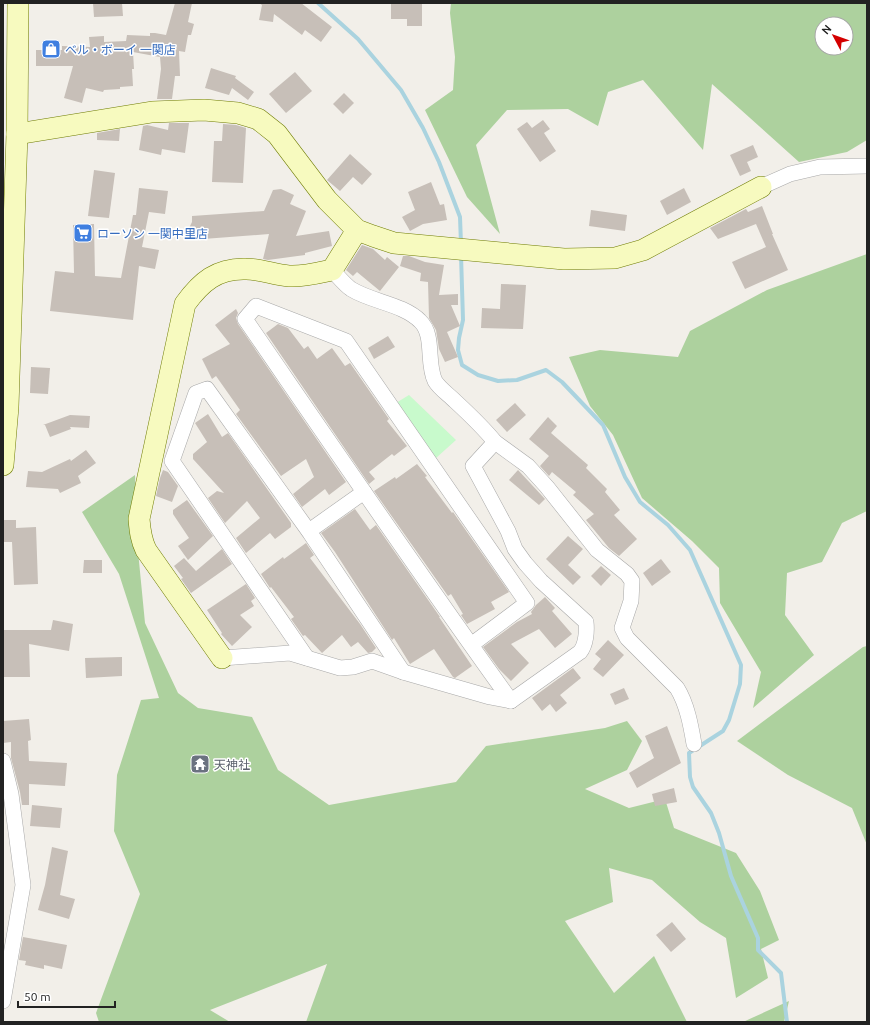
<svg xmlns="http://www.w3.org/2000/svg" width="870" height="1025" font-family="Ubuntu,'Noto Sans JP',sans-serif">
<rect width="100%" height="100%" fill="#f2efe9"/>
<g fill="#add19e" fill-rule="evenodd">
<path d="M 451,3 L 867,3 L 867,140 L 847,152 L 799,162 L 712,84 L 703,150 L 643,80 L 608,92 L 598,126 L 568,109 L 507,110 L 476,145 L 500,234 L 467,197 L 425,110 L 453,90 L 455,57 L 450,13 ZM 822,24 L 846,24 L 846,48 L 822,48 Z"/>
<path d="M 867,254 L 867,511 L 842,523 L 822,562 L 787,573 L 785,615 L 814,655 L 753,708 L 761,672 L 720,603 L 719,568 L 692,541 L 642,498 L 613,435 L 590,406 L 569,357 L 600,350 L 678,357 L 690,331 L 767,290 Z"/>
<path d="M 135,475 L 137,541 L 145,623 L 178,693 L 198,708 L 252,717 L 278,770 L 329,805 L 456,782 L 486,746 L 605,728 L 627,721 L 642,741 L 627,770 L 585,789 L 629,808 L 665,799 L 674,828 L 736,853 L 760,891 L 779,940 L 761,949 L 768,978 L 736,998 L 726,938 L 700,922 L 652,880 L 609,868 L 613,902 L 565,921 L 614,993 L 654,956 L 687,1022 L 306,1022 L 327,964 L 210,1010 L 230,1022 L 99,1022 L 96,1013 L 140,894 L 114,831 L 117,775 L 141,700 L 159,698 L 119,574 L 82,512 Z"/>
<path d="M 867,646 L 867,845 L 852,808 L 788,775 L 737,741 L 863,647 Z"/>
<path d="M 789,1001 L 784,1022 L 743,1022 Z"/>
</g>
<path fill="#c8facc" d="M 409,395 L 456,440 L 436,458 L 396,403 Z"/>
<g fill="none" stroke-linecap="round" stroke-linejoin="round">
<g stroke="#aad3df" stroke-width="4">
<path d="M 318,3 L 358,39 L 401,90 L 423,128 L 439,162 L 460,217 L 461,244"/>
<path d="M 461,255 L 463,320 L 459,338 L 458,350 L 462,365 L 478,375 L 498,381 L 517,380 L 546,370 L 562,382 L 603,425 L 625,477 L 640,502 L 668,525 L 690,550 L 741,665 L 740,684 L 729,720 L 723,731 L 689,753 L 690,777 L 693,787 L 711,813 L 719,833 L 731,876 L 758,938 L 758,950 L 781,973 L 787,1022"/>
</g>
</g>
<g fill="#c7bfb8">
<path d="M 93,3 L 122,3 L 123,16 L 94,17 Z"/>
<path d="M 175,3 L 192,3 L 188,22 L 194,24 L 191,35 L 188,35 L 185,52 L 179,51 L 180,76 L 175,76 L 172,99 L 157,99 L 161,69 L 160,57 L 133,52 L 134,69 L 132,69 L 133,86 L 120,87 L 120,89 L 104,90 L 103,92 L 86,88 L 82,103 L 64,98 L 73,66 L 36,66 L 36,50 L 62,50 L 62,46 L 90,47 L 89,37 L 104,36 L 104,42 L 126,41 L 127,35 L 150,36 L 150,33 L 155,33 L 166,35 Z"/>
<path d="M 259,3 L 301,3 L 332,27 L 321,42 L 305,30 L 302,35 L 274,14 L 273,22 L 259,20 L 262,5 Z"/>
<path d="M 391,3 L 422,3 L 422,26 L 407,26 L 407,19 L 391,19 Z"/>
<path d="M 211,68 L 236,76 L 235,78 L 254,92 L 248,100 L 232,88 L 229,95 L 205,88 Z"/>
<path d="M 295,72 L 312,91 L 286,113 L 269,94 Z"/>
<path d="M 344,93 L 354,103 L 343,114 L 333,104 Z"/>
<path d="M 543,120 L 550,129 L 544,133 L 556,151 L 540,162 L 517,129 L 527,122 L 532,128 Z"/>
<path d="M 169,123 L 189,123 L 185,153 L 162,149 L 161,155 L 139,150 L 143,126 L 147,125 L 168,130 Z"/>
<path d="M 223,124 L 236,125 L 246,128 L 243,183 L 212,182 L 214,141 L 222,141 Z"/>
<path d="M 120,129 L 119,141 L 97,140 L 97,133 Z"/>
<path d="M 753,145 L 758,157 L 747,162 L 751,171 L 740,176 L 730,155 Z"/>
<path d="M 350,154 L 372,174 L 362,185 L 353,177 L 340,191 L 327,180 Z"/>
<path d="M 94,170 L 115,173 L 109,218 L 88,216 Z"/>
<path d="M 431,182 L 440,205 L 444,204 L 447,220 L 423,224 L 410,231 L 402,217 L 415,210 L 408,192 Z"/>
<path d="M 139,188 L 168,191 L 165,214 L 149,212 L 142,247 L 159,250 L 155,269 L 139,266 L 133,320 L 50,311 L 55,271 L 74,273 L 73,225 L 94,224 L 95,276 L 121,278 L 133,215 L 136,215 Z"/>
<path d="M 684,188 L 691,202 L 667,215 L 660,201 Z"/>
<path d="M 281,189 L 294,195 L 290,204 L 306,211 L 296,236 L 329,231 L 332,246 L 305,253 L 305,255 L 268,260 L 263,259 L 269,234 L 190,240 L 189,228 L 192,222 L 192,216 L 264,211 L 273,190 Z"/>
<path d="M 762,206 L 773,234 L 772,234 L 788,270 L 745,289 L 732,262 L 766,247 L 756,224 L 718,239 L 710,228 L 744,210 L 746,209 L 748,212 Z"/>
<path d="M 591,210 L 627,215 L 625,231 L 589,226 Z"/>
<path d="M 362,245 L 373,249 L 385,260 L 387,257 L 399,267 L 380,291 L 357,272 L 353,276 L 346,270 Z"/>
<path d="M 403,256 L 409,256 L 425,262 L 444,265 L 439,295 L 458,294 L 458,305 L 451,305 L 460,326 L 447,332 L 458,357 L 445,362 L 439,349 L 436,330 L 429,318 L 428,282 L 420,281 L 421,273 L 400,266 Z"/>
<path d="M 501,284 L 526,285 L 523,329 L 481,328 L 482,308 L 500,309 Z"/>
<path d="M 236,309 L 238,313 L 236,318 L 238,324 L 346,482 L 329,495 L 325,489 L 302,507 L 293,494 L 314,477 L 306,459 L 281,476 L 236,414 L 240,410 L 216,376 L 212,379 L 202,359 L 230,344 L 215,325 Z"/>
<path d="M 278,324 L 288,328 L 304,349 L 308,346 L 317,359 L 332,348 L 345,366 L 350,363 L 389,419 L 387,421 L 407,446 L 394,456 L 392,454 L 369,472 L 375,479 L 369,484 L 266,333 Z"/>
<path d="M 388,336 L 395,347 L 374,359 L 368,348 Z"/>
<path d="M 31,367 L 50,368 L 48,394 L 30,393 Z"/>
<path d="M 515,403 L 526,415 L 507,432 L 496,420 Z"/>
<path d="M 208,414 L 222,437 L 228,433 L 291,523 L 291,527 L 275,539 L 270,533 L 246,553 L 236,538 L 260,518 L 247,501 L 225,523 L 208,498 L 217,491 L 224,493 L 193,459 L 193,454 L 207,442 L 195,423 Z"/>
<path d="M 70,415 L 90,416 L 89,428 L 70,427 L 71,429 L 50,437 L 45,425 L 43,425 Z"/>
<path d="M 548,417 L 557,426 L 551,433 L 588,465 L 586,468 L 607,489 L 605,492 L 620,510 L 614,515 L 637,539 L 619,556 L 609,548 L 586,520 L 594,514 L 573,495 L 576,492 L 552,472 L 549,476 L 540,466 L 549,456 L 529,439 Z"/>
<path d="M 86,450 L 96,463 L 78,476 L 81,483 L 60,493 L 58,489 L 26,487 L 28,471 L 42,472 L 70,459 L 71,461 Z"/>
<path d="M 417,464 L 427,476 L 425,477 L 452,513 L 453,512 L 509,592 L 491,602 L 495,609 L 467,624 L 461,615 L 463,614 L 451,594 L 448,596 L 374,491 L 395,477 L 396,479 Z"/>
<path d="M 163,470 L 168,472 L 178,486 L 172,502 L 156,496 L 160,478 Z"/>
<path d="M 518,470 L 545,499 L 539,505 L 509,480 Z"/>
<path d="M 187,500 L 213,536 L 188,560 L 178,546 L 189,538 L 173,514 L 173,510 Z"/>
<path d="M 355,509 L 370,530 L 376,525 L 440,617 L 439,617 L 472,666 L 455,678 L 453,677 L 434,649 L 410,664 L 394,638 L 392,640 L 335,552 L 321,533 Z"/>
<path d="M 3,520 L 16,520 L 16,528 L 36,527 L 38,584 L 14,585 L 12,542 L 4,542 Z"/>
<path d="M 568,536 L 583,549 L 568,565 L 581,577 L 573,585 L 546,559 Z"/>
<path d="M 306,543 L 314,555 L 310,558 L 360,624 L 376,648 L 372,652 L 368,653 L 358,642 L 351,647 L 342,635 L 322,653 L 305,635 L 303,636 L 291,619 L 294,617 L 271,587 L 270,588 L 261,574 L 283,557 L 284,559 Z"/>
<path d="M 222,549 L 232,564 L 191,593 L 181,579 L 183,578 L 174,566 L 184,558 L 196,571 Z"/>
<path d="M 661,559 L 671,572 L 652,586 L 643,573 Z"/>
<path d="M 84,560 L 102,560 L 102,573 L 83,573 Z"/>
<path d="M 601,566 L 611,575 L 601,586 L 591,576 Z"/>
<path d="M 246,584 L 255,598 L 251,601 L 254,606 L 240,615 L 252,627 L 232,646 L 221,634 L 222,633 L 207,610 Z"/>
<path d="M 545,597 L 555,608 L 552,611 L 572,634 L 555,648 L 539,629 L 511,644 L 529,663 L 511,681 L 499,669 L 483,647 L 517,622 L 532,614 L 531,612 L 536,605 Z"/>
<path d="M 53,620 L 73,624 L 69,651 L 29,644 L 30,677 L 3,677 L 3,630 L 51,630 Z"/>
<path d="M 608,640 L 624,655 L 603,677 L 593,669 L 601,659 L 595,654 Z"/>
<path d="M 122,657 L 122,676 L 86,678 L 85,658 Z"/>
<path d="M 573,668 L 581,678 L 560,695 L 567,703 L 556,712 L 550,704 L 542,711 L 532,698 Z"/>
<path d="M 624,688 L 629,699 L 615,705 L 610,694 Z"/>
<path d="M 29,719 L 31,740 L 28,741 L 29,761 L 67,763 L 65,786 L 29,784 L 29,805 L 22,805 L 20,792 L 11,758 L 11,742 L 3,743 L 3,721 Z"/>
<path d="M 667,726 L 681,763 L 637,788 L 629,773 L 654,758 L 645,736 Z"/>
<path d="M 674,788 L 677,802 L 655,806 L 652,794 Z"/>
<path d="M 32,805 L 62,808 L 60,828 L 30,826 Z"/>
<path d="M 52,847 L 68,851 L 60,895 L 75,899 L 69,919 L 38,910 L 45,885 Z"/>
<path d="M 672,922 L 686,939 L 671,952 L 656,935 Z"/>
<path d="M 23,937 L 67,945 L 62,969 L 44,965 L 44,969 L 25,965 L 26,961 L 19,960 Z"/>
</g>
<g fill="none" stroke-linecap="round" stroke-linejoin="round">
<g stroke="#a9a9a9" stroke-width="16">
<g id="street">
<path d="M 761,187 L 790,174 L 820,167 L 867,166"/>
<path d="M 495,442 L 528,466 L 547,487 L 597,550 L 627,574 L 632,581 L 631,601 L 622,628 L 627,638 L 677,688 C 687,704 691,726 694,744"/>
<path d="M 309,531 L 364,492"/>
<path d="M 471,645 L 527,603 L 346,341 L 256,306 L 245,319 C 333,447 420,575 511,701"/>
<path d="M 222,658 L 290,653 L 340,668 L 353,667 L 372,661 L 403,672 L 490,697 L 511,701 L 580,652 C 586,645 587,631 586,622 L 541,581 L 525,563 L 515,549 L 508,531 L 473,466 L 495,442 C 483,427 469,414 455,401 C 449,395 439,388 435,381 C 426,363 435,335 420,321 C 403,304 372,302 351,289 C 344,284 338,276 332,270"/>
<path d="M 307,658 L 172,461 L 196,393 L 207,389 L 310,533 L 403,672"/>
<path d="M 3,761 L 11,794 L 23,885 L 3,1001"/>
</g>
</g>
<g stroke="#707d05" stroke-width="22">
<g id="secondary">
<path d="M 17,134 L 152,112 L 204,110 L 238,113 L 258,119 L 277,134 L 327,200 L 357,230 L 373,236 L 394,243 L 564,259 L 615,258 L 643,250 L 761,187"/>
<path d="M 3,465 L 8,407 L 17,134 L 18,3"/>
<path d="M 222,658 L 146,550 C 141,540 140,531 139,519 L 185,304 C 201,282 217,268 246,269 C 260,269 275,275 289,276 C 303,277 318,273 332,270 L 357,230"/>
</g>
</g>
<use href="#street" stroke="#fff" stroke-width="15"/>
<use href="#secondary" stroke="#f7fabf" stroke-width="21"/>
</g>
<defs>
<g id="shop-square" transform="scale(1)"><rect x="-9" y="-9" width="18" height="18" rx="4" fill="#3f7fe0" stroke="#fff"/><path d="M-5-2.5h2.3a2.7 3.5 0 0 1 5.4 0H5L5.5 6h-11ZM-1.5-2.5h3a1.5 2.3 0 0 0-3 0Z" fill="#fff"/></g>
<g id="supermarket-square" transform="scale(1)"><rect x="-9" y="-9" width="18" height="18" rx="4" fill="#3f7fe0" stroke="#fff"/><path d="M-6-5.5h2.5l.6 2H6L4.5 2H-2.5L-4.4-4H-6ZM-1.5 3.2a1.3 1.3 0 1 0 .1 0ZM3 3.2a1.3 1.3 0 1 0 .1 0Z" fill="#fff"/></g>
<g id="temple-square" transform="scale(1)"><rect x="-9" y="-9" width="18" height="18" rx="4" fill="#6b7280" stroke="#fff"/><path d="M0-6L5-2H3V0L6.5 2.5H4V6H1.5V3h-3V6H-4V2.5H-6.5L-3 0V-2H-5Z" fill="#fff"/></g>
</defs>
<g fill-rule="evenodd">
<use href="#shop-square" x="51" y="49"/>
<use href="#supermarket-square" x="83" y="233"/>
<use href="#temple-square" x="200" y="764"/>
</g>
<g text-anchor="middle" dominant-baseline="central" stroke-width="3" stroke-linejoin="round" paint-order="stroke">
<g font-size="12" fill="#366cbe" stroke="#fff" text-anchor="start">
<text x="65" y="49">ベル・ボーイ 一関店</text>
<text x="97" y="233">ローソン 一関中里店</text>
</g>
<g font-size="12" fill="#5b616d" stroke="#fff" text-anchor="start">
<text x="214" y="764">天神社</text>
</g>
</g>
<rect width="870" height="1025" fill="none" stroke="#222222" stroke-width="8"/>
<g transform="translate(834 36) rotate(311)"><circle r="19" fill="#ffffff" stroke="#a7a7a7"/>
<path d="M0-3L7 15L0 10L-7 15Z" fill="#d40000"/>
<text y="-6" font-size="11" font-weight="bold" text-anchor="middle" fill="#222222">N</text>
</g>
<path d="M18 1001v6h97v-6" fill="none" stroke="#222222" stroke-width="2"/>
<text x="24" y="1001" font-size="12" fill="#222222" stroke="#ffffff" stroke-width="3" paint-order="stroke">50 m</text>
</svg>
